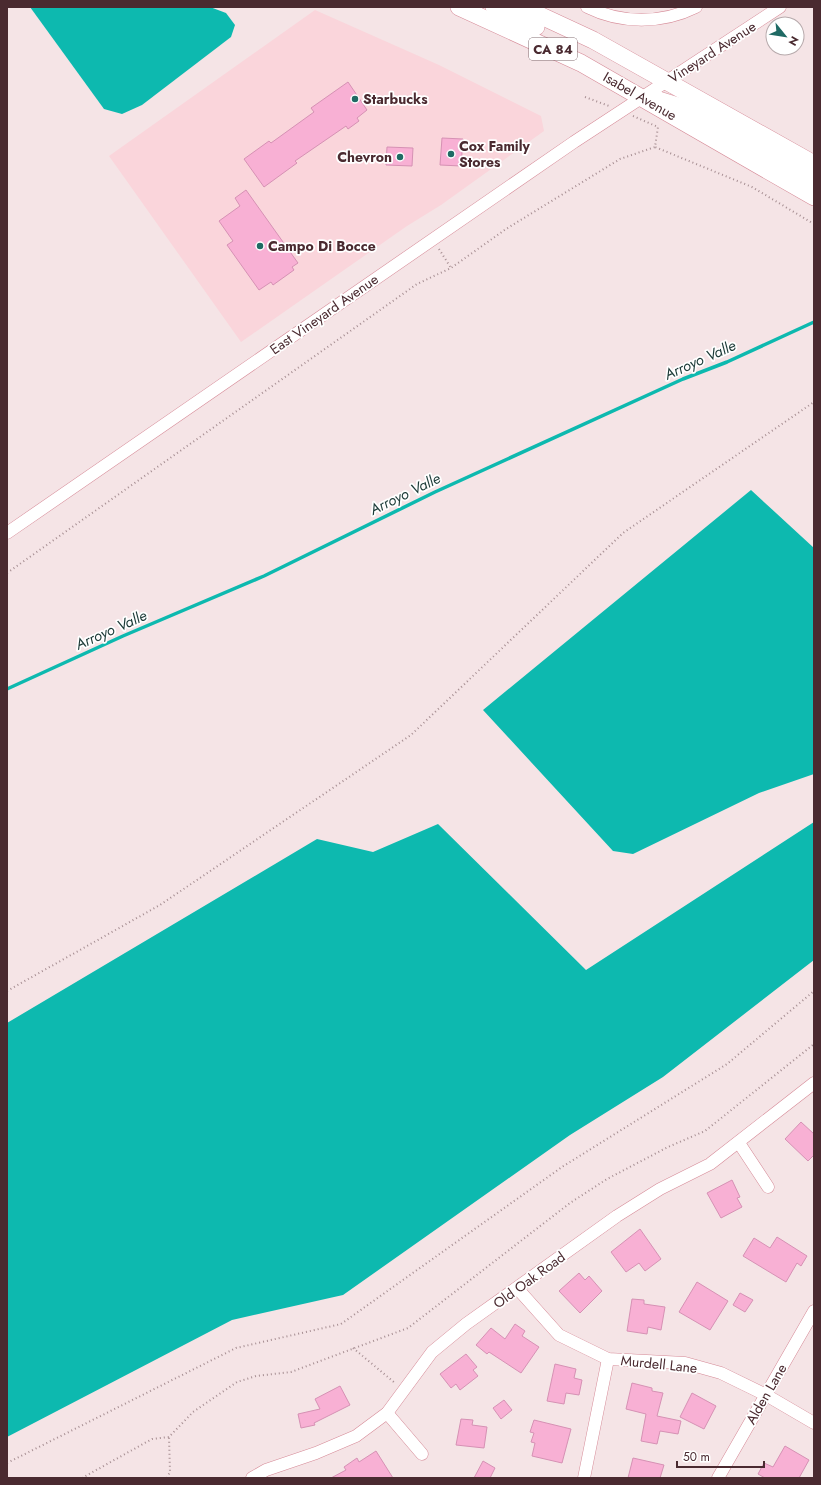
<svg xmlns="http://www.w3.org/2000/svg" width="821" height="1485" font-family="Jost,sans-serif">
<rect width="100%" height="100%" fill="#f5e4e6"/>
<path fill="#fad5db" d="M 315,10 L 439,65 L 541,116 L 544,131 L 441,205 L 407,226 L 241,342 L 109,156 Z"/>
<g fill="#0db9af">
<path d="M 30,7 L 210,7 L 226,13 L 235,25 L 231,37 L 142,105 L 122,114 L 104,109 Z"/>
<path d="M 751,490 L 814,548 L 814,774 L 759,793 L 633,854 L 613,851 L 483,710 Z"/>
<path d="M 814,822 L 814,960 L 663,1077 L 570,1135 L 343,1295 L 232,1320 L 7,1437 L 7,1023 L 317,839 L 373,852 L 438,824 L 586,970 Z"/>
</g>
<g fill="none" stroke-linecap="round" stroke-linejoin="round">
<path stroke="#0db9af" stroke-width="3.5" d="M 7,689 L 123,636 L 264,576 L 435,492 L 683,379 L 727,362 L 814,322"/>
</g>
<g fill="#f8b0d4" stroke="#d691b4">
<path d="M 348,82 L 367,110 L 357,118 L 359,121 L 348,129 L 346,126 L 295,161 L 297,163 L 264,187 L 244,159 L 269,141 L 271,143 L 314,112 L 311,108 Z"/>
<path d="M 442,138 L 463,139 L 461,166 L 440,165 Z"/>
<path d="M 387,147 L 413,148 L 412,166 L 386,165 Z"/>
<path d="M 246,190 L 298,263 L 292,267 L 294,270 L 273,285 L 271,282 L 259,290 L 227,245 L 233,241 L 219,221 L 240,206 L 235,198 Z"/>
<path d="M 801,1122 L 814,1134 L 814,1155 L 808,1161 L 785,1139 Z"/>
<path d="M 732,1180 L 740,1197 L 737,1198 L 742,1207 L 721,1218 L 707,1193 Z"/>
<path d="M 640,1229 L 661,1259 L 645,1271 L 639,1263 L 626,1272 L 611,1252 Z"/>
<path d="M 777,1237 L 807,1256 L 801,1266 L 797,1263 L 786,1282 L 743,1256 L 754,1238 L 770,1248 Z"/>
<path d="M 579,1273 L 585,1280 L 589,1276 L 602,1291 L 580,1313 L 559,1291 Z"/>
<path d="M 697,1282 L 728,1301 L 710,1330 L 679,1312 Z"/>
<path d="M 740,1293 L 753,1300 L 745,1312 L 733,1305 Z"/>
<path d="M 632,1299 L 644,1300 L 644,1304 L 665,1307 L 661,1330 L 648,1327 L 647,1334 L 627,1331 Z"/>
<path d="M 515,1324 L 525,1331 L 522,1336 L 539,1347 L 521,1373 L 489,1352 L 487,1354 L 476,1345 L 491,1328 L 505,1339 Z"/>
<path d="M 466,1354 L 477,1367 L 473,1370 L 478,1376 L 460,1390 L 456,1384 L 451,1388 L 440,1374 Z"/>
<path d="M 555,1364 L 576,1369 L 574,1378 L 582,1380 L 579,1395 L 566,1393 L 564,1404 L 547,1401 Z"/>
<path d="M 632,1383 L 652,1388 L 652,1391 L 663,1393 L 657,1416 L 681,1421 L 678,1434 L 660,1431 L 657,1444 L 641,1441 L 646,1414 L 626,1409 Z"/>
<path d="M 340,1386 L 350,1405 L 314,1423 L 315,1425 L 301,1428 L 298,1414 L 320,1409 L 315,1399 Z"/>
<path d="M 692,1393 L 716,1406 L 704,1429 L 680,1417 Z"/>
<path d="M 504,1400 L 512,1410 L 501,1419 L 493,1408 Z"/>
<path d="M 461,1419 L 473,1420 L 472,1425 L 487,1427 L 484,1448 L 456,1445 Z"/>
<path d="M 534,1420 L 571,1429 L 562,1463 L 532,1456 L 535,1443 L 531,1442 L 534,1433 L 530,1432 Z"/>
<path d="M 785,1446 L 809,1460 L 799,1478 L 765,1478 L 758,1474 L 764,1463 L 773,1467 Z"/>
<path d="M 376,1451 L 393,1478 L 331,1478 L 346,1470 L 344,1467 L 357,1458 L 359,1462 Z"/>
<path d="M 633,1458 L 664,1465 L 660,1478 L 628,1478 Z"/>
<path d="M 483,1461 L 495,1468 L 490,1478 L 474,1478 Z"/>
</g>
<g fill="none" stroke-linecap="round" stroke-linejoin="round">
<g stroke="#d68a97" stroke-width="13">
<g id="minor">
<path d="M 587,7 C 621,24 662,24 696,7"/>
<path d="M 7,533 L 574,142 L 780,7"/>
<path d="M 739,1143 L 768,1187"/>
<path d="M 517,1288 L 559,1335 L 608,1359 L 685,1363 L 721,1373 L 766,1395 L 814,1423"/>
<path d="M 387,1413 L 422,1454"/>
<path d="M 252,1478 L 266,1470 L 316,1453 L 356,1436 L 387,1413 L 432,1352 L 466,1324 L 617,1216 L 660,1189 L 710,1164 L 814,1083"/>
<path d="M 584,1478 L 608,1359"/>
<path d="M 718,1478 L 814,1311"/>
</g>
</g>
<g stroke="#d68a97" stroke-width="18">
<g id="highway">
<path d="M 459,7 L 581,63 L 814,197"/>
<path d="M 494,7 L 536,27"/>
<path d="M 522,7 L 593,40 L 814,164"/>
<path d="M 659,100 L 694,111 L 814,180"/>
</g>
</g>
<g stroke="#a68e92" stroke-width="2" stroke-dasharray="1 3" stroke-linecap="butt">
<path d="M 585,97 L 609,106"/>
<path d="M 633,116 L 658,127 L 655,147 L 752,187 L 814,224"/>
<path d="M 439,249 L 451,268"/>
<path d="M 7,573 L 417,284 L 451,268 L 506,229 L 620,159 L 655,147"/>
<path d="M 7,991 L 160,905 L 411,735 L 623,533 L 814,402"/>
<path d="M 353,1348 L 395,1383"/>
<path d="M 7,1463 L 236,1348 L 341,1324 L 562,1167 L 727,1064 L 814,991"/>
<path d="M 82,1478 L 152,1439 L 169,1437 L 193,1412 L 237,1382 L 256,1376 L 291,1372 L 408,1328 L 570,1203 L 607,1179 L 668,1147 L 705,1131 L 814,1044"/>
<path d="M 167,1478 L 170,1472 L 169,1437"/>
</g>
<use href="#minor" stroke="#fff" stroke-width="12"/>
<use href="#highway" stroke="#fff" stroke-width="17"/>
</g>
<g fill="#1f6a64" stroke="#fff" stroke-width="1.5">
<circle cx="355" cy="99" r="4"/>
<circle cx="451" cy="154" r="4"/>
<circle cx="400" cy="157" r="4"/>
<circle cx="260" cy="246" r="4"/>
</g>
<g text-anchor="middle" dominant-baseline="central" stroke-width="3.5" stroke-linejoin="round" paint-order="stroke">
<rect fill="#fff" stroke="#806a6e" stroke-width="1" x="529" y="38" width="48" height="22" rx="3"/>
<g font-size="13" font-weight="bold" fill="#4a2a30">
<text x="553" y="49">CA 84</text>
</g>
<g font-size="14" fill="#4a2a30" stroke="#fff">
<text transform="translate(712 52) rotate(-33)">Vineyard Avenue</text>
<text transform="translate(640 96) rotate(30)">Isabel Avenue</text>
<text transform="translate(324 314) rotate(-35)">East Vineyard Avenue</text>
<text transform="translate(529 1280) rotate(-36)">Old Oak Road</text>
<text transform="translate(659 1364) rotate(6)">Murdell Lane</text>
<text transform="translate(766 1394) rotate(-60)">Alden Lane</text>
</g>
<g font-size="14" font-weight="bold" fill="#4a2a30" stroke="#fff" text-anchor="start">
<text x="363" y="99">Starbucks</text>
<text x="459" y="146">Cox Family<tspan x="459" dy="16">Stores</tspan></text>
<text x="392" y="157" text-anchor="end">Chevron</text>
<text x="268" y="246">Campo Di Bocce</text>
</g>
<g font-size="15" font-style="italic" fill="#1c3a37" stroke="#fff">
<text transform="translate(700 360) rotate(-24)">Arroyo Valle</text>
<text transform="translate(405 494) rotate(-26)">Arroyo Valle</text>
<text transform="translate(111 630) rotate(-24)">Arroyo Valle</text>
</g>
</g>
<rect width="821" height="1485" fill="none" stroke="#4a2a30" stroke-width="16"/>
<g transform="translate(785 36) rotate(120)"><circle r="19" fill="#ffffff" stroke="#b7aaac"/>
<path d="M0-3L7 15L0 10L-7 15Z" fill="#1f6a64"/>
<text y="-6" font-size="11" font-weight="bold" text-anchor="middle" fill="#4a2a30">N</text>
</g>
<path d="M677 1461v6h87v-6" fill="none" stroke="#4a2a30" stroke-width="2"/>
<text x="683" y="1461" font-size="12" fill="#4a2a30" stroke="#ffffff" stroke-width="3" paint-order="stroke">50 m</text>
</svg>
